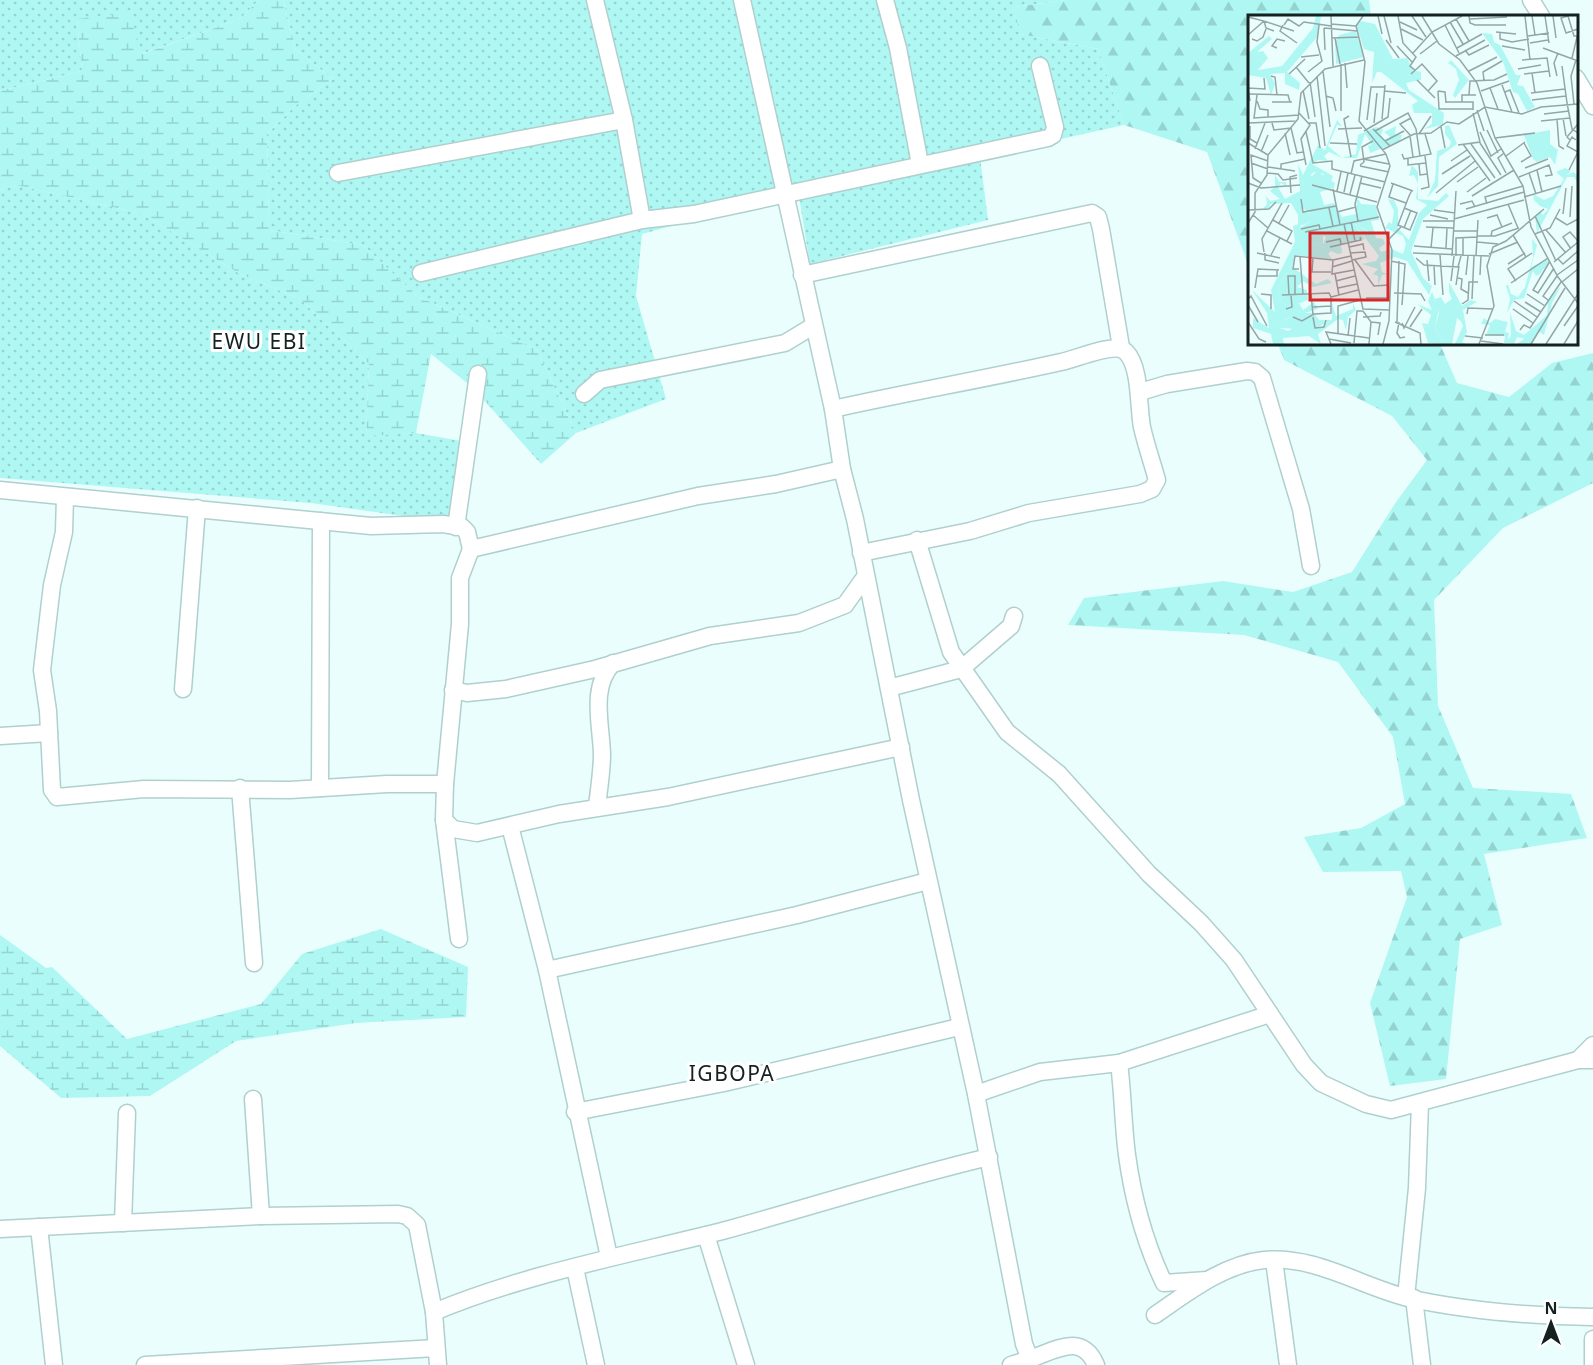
<svg xmlns="http://www.w3.org/2000/svg" width="1593" height="1365" font-family="'Noto Sans',sans-serif">
<defs>
<pattern id="grass-dots" width="8" height="8" patternUnits="userSpaceOnUse" patternTransform="scale(1.5)"><rect width="8" height="8" fill="#aef7f3"/><path d="M2 2h.1M6 6h.1" fill="none" stroke="#95d3d0" stroke-width="1.8" stroke-linecap="round"/></pattern>
<pattern id="forest-firs" width="22" height="20" patternUnits="userSpaceOnUse" patternTransform="scale(1.5)"><rect width="22" height="20" fill="#aef7f3"/><path d="M5 1l3.5 6h-7zM16 11l3.5 6h-7z" fill="#95d3d0"/></pattern>
<pattern id="wetland-marsh" width="20" height="14" patternUnits="userSpaceOnUse" patternTransform="scale(1.5)"><rect width="20" height="14" fill="#aef7f3"/><path d="M1 5h8M5 5V1M11 12h8M15 12V8" fill="none" stroke="#95d3d0"/></pattern>
</defs>
<rect width="100%" height="100%" fill="#eafffd"/>
<g fill="url(#grass-dots)">
<path d="M 0,0 L 259,0 L 240,19 L 141,54 L 77,19 L 82,71 L 0,91 Z"/>
<path d="M 283,0 L 1066,0 L 1015,7 L 1020,34 L 1098,49 L 1124,125 L 980,157 L 988,220 L 810,264 L 798,191 L 642,234 L 636,296 L 666,399 L 576,433 L 537,350 L 417,296 L 363,245 L 269,230 L 267,134 L 295,106 L 333,79 L 296,50 Z"/>
<path d="M 16,185 L 143,214 L 240,274 L 300,299 L 369,364 L 366,435 L 416,433 L 467,442 L 467,525 L 311,503 L 0,478 L 0,190 Z"/>
</g>
<g fill="url(#forest-firs)">
<path d="M 1066,0 L 1369,0 L 1371,16 L 1250,16 L 1249,267 L 1207,152 L 1124,125 L 1098,49 L 1020,34 L 1014,7 Z"/>
<path d="M 1278,344 L 1440,344 L 1457,383 L 1509,397 L 1552,363 L 1593,353 L 1593,483 L 1503,528 L 1434,600 L 1438,706 L 1473,788 L 1571,794 L 1587,838 L 1484,854 L 1502,925 L 1460,939 L 1446,1079 L 1390,1086 L 1370,1003 L 1407,897 L 1401,871 L 1323,872 L 1304,837 L 1361,828 L 1405,804 L 1393,737 L 1338,662 L 1244,635 L 1068,625 L 1084,598 L 1223,581 L 1293,592 L 1352,572 L 1396,502 L 1427,460 L 1392,416 L 1284,360 Z"/>
</g>
<g fill="url(#wetland-marsh)">
<path d="M 259,0 L 283,0 L 296,50 L 333,79 L 295,106 L 267,134 L 269,230 L 363,245 L 417,296 L 537,350 L 576,433 L 541,464 L 473,388 L 431,354 L 416,433 L 366,436 L 369,364 L 300,299 L 240,274 L 143,214 L 16,185 L 0,190 L 0,91 L 82,71 L 77,19 L 130,12 L 142,54 L 240,19 Z"/>
<path d="M 381,929 L 468,967 L 466,1017 L 356,1023 L 236,1041 L 150,1096 L 61,1098 L 0,1046 L 0,935 L 46,968 L 52,967 L 127,1039 L 261,1004 L 302,954 Z"/>
</g>
<g fill="none" stroke-linecap="round" stroke-linejoin="round">
<g stroke="#afd0ce" stroke-width="19">
<g id="minor">
<path d="M 595,0 L 624,120"/>
<path d="M 742,0 L 833,409 L 842,469 L 855,519 L 911,800 L 976,1094 L 1024,1344 L 1030,1359 C 1056,1350 1082,1332 1096,1365"/>
<path d="M 885,0 L 898,48 L 920,164"/>
<path d="M 1531,0 L 1541,16"/>
<path d="M 1576,78 L 1593,106"/>
<path d="M 338,173 L 624,120 L 642,220"/>
<path d="M 421,273 L 642,220 L 694,214 L 1048,138 L 1053,135 L 1055,127 L 1040,66"/>
<path d="M 802,275 L 1092,213 L 1098,217 L 1101,229 L 1121,347"/>
<path d="M 1140,392 L 1167,384 L 1247,371 L 1255,372 L 1262,378 L 1301,509 L 1311,566"/>
<path d="M 584,394 L 600,380 L 785,343 L 813,326"/>
<path d="M 833,409 C 909,392 985,379 1061,362 C 1077,359 1115,341 1126,352 C 1141,367 1138,407 1142,427 C 1146,445 1152,462 1157,480 L 1152,489 L 1140,494 L 1029,513 L 970,531 L 861,553"/>
<path d="M 0,490 L 371,526 L 443,524 L 462,527 L 467,532 L 471,549 L 698,496 L 776,484 L 842,469"/>
<path d="M 65,497 L 64,532 L 52,585 L 42,670 L 48,711 L 52,790 L 57,797 L 144,789 L 290,790 L 387,784 L 445,784"/>
<path d="M 456,527 L 478,374"/>
<path d="M 917,540 L 951,652 L 1007,732 L 1059,774 L 1149,874 L 1201,923 L 1234,960 L 1304,1065 L 1321,1083 L 1366,1104 L 1391,1110 L 1578,1060 L 1593,1060"/>
<path d="M 471,549 L 460,578 L 460,624 L 445,784 L 444,820 L 453,829 L 477,833 L 559,814 L 668,797 L 901,747"/>
<path d="M 889,688 L 961,669 L 1011,626 L 1014,616"/>
<path d="M 183,689 L 197,508"/>
<path d="M 453,690 L 467,693 L 506,689 L 595,669 L 710,636 L 799,623 L 845,605 L 865,577"/>
<path d="M 0,736 L 49,733"/>
<path d="M 240,788 L 254,963"/>
<path d="M 320,788 L 321,521"/>
<path d="M 597,806 C 599,789 602,771 602,754 C 601,723 590,687 613,663"/>
<path d="M 444,820 L 459,939"/>
<path d="M 510,826 L 547,970 L 609,1257"/>
<path d="M 547,970 L 797,915 L 928,881"/>
<path d="M 1578,1060 L 1593,1045"/>
<path d="M 1119,1063 C 1123,1094 1123,1125 1127,1155 C 1133,1199 1145,1243 1164,1283 L 1207,1280"/>
<path d="M 976,1094 L 1040,1072 L 1119,1063 L 1270,1014"/>
<path d="M 253,1099 L 261,1216"/>
<path d="M 575,1112 L 724,1083 L 959,1027"/>
<path d="M 123,1223 L 127,1113"/>
<path d="M 39,1227 L 54,1365"/>
<path d="M 0,1229 L 261,1216 L 398,1214 L 407,1216 L 417,1225 L 434,1312"/>
<path d="M 706,1235 L 746,1365"/>
<path d="M 1274,1260 L 1288,1365"/>
<path d="M 575,1268 L 596,1365"/>
<path d="M 1406,1297 L 1417,1188 L 1420,1103"/>
<path d="M 1414,1298 L 1422,1365"/>
<path d="M 1155,1315 C 1187,1293 1224,1264 1264,1260 C 1315,1255 1360,1286 1408,1298 C 1467,1311 1532,1316 1593,1317"/>
<path d="M 1593,1339 L 1593,1364"/>
<path d="M 145,1365 L 436,1348"/>
<path d="M 438,1365 L 434,1312 C 528,1273 628,1255 726,1230 C 814,1206 900,1178 989,1157"/>
<path d="M 1011,1365 L 1030,1359"/>
</g>
</g>
<use href="#minor" stroke="#fff" stroke-width="16"/>
</g>
<g text-anchor="middle" dominant-baseline="central" stroke-width="6" stroke-linejoin="round" paint-order="stroke">
<g font-size="21" letter-spacing="1.5" fill="#142120" stroke="#fff">
<text x="259" y="341">EWU EBI</text>
<text x="732" y="1073">IGBOPA</text>
</g>
</g>
<g transform="translate(1248 15)">
<rect width="330" height="330" fill="#eafffd"/>
<path d="M 234,18 L 244,19 L 246,27 L 252,30 L 268,60 L 273,60 L 269,70 L 275,71 L 287,92 L 279,96 L 270,79 L 265,77 L 255,47 ZM 203,45 L 221,65 L 207,83 L 205,80 L 211,65 L 208,54 L 200,48 ZM 148,111 L 147,119 L 154,120 L 152,126 L 122,138 L 120,131 L 124,129 L 117,119 L 109,143 L 94,143 L 108,139 L 110,120 L 128,112 L 135,114 L 133,120 L 137,125 L 142,122 L 136,117 ZM 302,115 L 302,129 L 310,135 L 307,150 L 302,142 L 289,147 L 285,144 L 276,120 ZM 317,153 L 323,156 L 319,160 L 325,157 L 329,160 L 330,169 L 326,162 L 319,162 L 289,218 L 287,201 L 292,196 L 295,200 L 300,194 L 292,191 L 286,185 L 285,179 L 296,185 L 305,181 L 316,164 L 308,157 ZM 69,156 L 87,168 L 86,173 L 72,177 L 76,190 L 86,188 L 94,202 L 108,199 L 109,182 L 113,189 L 128,190 L 131,205 L 123,206 L 121,217 L 106,208 L 117,224 L 93,230 L 94,238 L 90,239 L 75,230 L 78,222 L 73,219 L 52,226 L 52,213 L 74,199 L 67,201 L 51,191 L 56,166 L 60,159 L 64,161 ZM 284,224 L 289,230 L 283,252 L 300,244 L 301,247 L 292,259 L 288,261 L 285,256 L 276,283 L 266,285 L 259,298 L 262,284 L 258,271 L 260,269 L 263,279 L 270,282 L 277,272 L 285,242 ZM 62,227 L 76,233 L 84,244 L 46,240 L 50,232 ZM 39,257 L 56,265 L 49,272 L 59,275 L 60,285 L 42,292 L 33,287 L 30,273 ZM 313,271 L 304,288 L 296,320 L 291,317 L 284,329 L 269,329 L 289,314 L 288,310 L 299,300 L 300,286 ZM 52,298 L 66,298 L 71,305 L 84,305 L 64,315 L 32,313 L 30,308 ZM 236,303 L 242,308 L 247,304 L 260,307 L 257,317 L 261,318 L 259,328 L 256,328 L 257,321 L 238,320 L 242,310 L 233,309 Z" fill="#aef7f3"/>
<path d="M 68,1 L 73,1 L 70,21 L 39,57 L 52,68 L 51,75 L 37,69 L 37,58 L 22,59 L 27,69 L 23,80 L 18,63 L 0,60 L 0,38 L 21,21 L 24,24 L 9,37 L 15,36 L 20,43 L 10,55 L 34,51 L 65,13 ZM 113,6 L 127,9 L 145,44 L 159,43 L 165,55 L 173,57 L 173,65 L 158,68 L 161,75 L 196,98 L 195,110 L 176,114 L 184,109 L 184,98 L 166,98 L 164,90 L 170,86 L 133,57 L 129,57 L 124,68 L 126,37 L 116,34 L 108,10 ZM 103,17 L 108,17 L 116,42 L 88,49 L 87,27 L 91,20 ZM 89,105 L 94,111 L 89,110 L 80,131 L 94,143 L 81,137 L 76,141 L 80,146 L 70,145 L 64,149 L 85,161 L 81,172 L 74,165 L 76,159 L 66,157 L 56,166 L 55,173 L 60,178 L 53,182 L 55,197 L 76,200 L 55,210 L 50,209 L 50,200 L 43,188 L 22,189 L 21,194 L 14,195 L 19,189 L 18,181 L 22,186 L 32,184 L 22,176 L 27,171 L 27,159 L 31,167 L 38,167 L 38,171 L 33,168 L 30,172 L 37,184 L 52,176 L 50,149 L 55,160 L 70,130 L 77,135 ZM 201,110 L 209,129 L 191,142 L 190,171 L 179,183 L 187,165 L 189,136 L 201,132 L 203,127 L 197,119 L 197,111 ZM 164,150 L 170,157 L 170,184 L 190,186 L 198,178 L 201,181 L 175,204 L 163,236 L 175,263 L 184,271 L 181,280 L 159,246 L 147,242 L 132,248 L 134,257 L 139,259 L 134,260 L 130,271 L 130,261 L 125,259 L 130,254 L 114,249 L 128,246 L 131,241 L 106,208 L 120,217 L 120,207 L 123,206 L 128,223 L 135,224 L 137,229 L 131,233 L 133,237 L 143,234 L 155,239 L 158,229 L 155,221 L 137,213 L 141,207 L 144,209 L 146,196 L 140,184 L 146,185 L 150,194 L 150,213 L 161,225 L 171,198 L 179,190 L 168,184 L 170,169 L 166,160 L 161,161 ZM 193,282 L 197,289 L 205,283 L 215,308 L 209,303 L 204,329 L 195,329 L 187,313 L 191,298 L 187,284 Z" fill="#aef7f3"/>
<path d="M 53,208 L 52,226 L 75,217 L 75,229 L 90,239 L 83,236 L 79,240 L 76,233 L 62,227 L 50,233 L 44,252 L 68,269 L 80,264 L 84,268 L 65,272 L 39,257 L 30,273 L 33,287 L 42,292 L 50,286 L 55,295 L 66,287 L 70,294 L 40,303 L 31,308 L 32,313 L 40,316 L 47,312 L 73,312 L 84,304 L 84,288 L 88,301 L 105,294 L 105,288 L 108,295 L 100,302 L 98,315 L 95,305 L 90,304 L 70,319 L 73,329 L 61,321 L 35,323 L 36,329 L 25,329 L 23,319 L 5,313 L 5,303 L 21,313 L 19,298 L 4,275 L 27,297 L 23,275 L 47,227 L 45,211 ZM 201,267 L 214,291 L 223,285 L 229,287 L 215,295 L 219,317 L 214,327 L 218,329 L 207,329 L 215,311 L 201,277 ZM 184,277 L 191,293 L 187,313 L 195,329 L 180,328 L 174,308 L 180,309 L 183,300 L 169,289 L 184,295 L 180,286 ZM 262,297 L 268,316 L 276,320 L 288,310 L 290,314 L 277,324 L 269,322 L 266,329 L 257,327 L 263,321 Z" fill="#aef7f3"/>
<path fill="none" stroke="#94a6a5" stroke-width="1.5" d="M 83,1 L 85,51M 115,1 L 108,11 L 117,47 L 111,106 L 138,139 L 142,151 L 129,192 L 144,235 L 141,306 L 135,329M 130,1 L 134,19M 136,1 L 143,28M 150,1 L 155,28 L 168,42 L 162,51 L 167,55M 164,1 L 178,22M 174,1 L 191,29 L 212,45 L 229,68 L 247,123 L 275,171 L 283,212 L 310,262 L 330,288M 221,1 L 222,8 L 227,10 L 258,10M 277,1 L 282,45M 284,1 L 287,20M 297,1 L 301,28M 305,1 L 308,23M 320,1 L 313,3 L 318,18 L 330,14M 320,1 L 326,21 L 329,21M 0,2 L 16,6 L 18,13 L 26,16M 208,4 L 221,26M 222,4 L 259,2M 152,7 L 169,15M 202,7 L 215,29M 83,9 L 108,11M 35,10 L 32,16 L 49,28M 36,10 L 40,4 L 51,11 L 56,7 L 83,11M 197,10 L 211,38M 76,13 L 109,16M 76,13 L 77,35M 153,14 L 175,25M 248,17 L 268,19M 252,17 L 252,24 L 264,27 L 281,24M 0,20 L 16,6 L 46,16M 280,21 L 301,18M 84,23 L 111,22M 87,23 L 92,49M 4,24 L 9,26 L 15,22 L 18,14M 138,25 L 151,43M 282,28 L 300,25M 149,31 L 165,48M 254,31 L 277,35M 29,33 L 24,31 L 29,24 L 37,26M 209,33 L 234,19M 295,33 L 330,46M 217,35 L 221,40 L 241,30M 165,38 L 184,17 L 214,1M 172,39 L 189,26M 208,41 L 237,25M 53,42 L 71,40M 324,43 L 329,22M 274,45 L 299,43 L 302,62M 97,48 L 99,73M 93,49 L 93,96M 314,51 L 319,88M 48,52 L 61,68M 270,54 L 293,50M 75,56 L 82,112M 221,56 L 249,42M 60,57 L 74,46 L 69,27 L 71,10M 284,58 L 287,78M 41,59 L 57,44M 163,59 L 174,49 L 189,66 L 180,76M 276,59 L 301,56M 23,61 L 27,62 L 29,80M 69,61 L 77,131M 309,61 L 306,48 L 310,38M 169,65 L 187,83M 236,65 L 235,57 L 254,46M 62,67 L 67,102M 254,70 L 264,97M 242,73 L 250,94M 55,75 L 61,104M 136,76 L 158,78M 190,76 L 191,94 L 225,94M 190,76 L 197,77 L 198,88M 233,76 L 261,66M 257,77 L 262,75 L 271,98M 283,78 L 317,74M 0,79 L 40,80 L 42,87M 9,80 L 6,103 L 51,100M 221,80 L 222,66 L 246,65 L 259,59M 78,81 L 85,83 L 88,96M 284,85 L 318,81M 2,86 L 0,73 L 17,74 L 16,63M 9,86 L 12,94 L 20,95 L 20,102M 24,87 L 44,87M 198,87 L 225,87 L 225,95M 214,87 L 214,80 L 228,80M 319,88 L 324,114 L 330,118M 326,89 L 323,61 L 328,45M 229,95 L 236,116M 51,98 L 62,110 L 53,124 L 58,150M 296,99 L 321,96M 101,101 L 96,104 L 103,142M 163,103 L 152,109 L 163,121M 315,103 L 318,121M 134,104 L 137,70M 309,104 L 311,131 L 316,134M 119,105 L 123,72 L 136,72M 293,106 L 322,103M 0,108 L 49,106M 24,108 L 26,115 L 43,113M 60,108 L 68,108 L 72,133M 126,108 L 129,78M 2,111 L 2,124 L 9,128M 193,112 L 197,133M 43,113 L 49,138 L 55,137M 90,114 L 114,113M 125,114 L 142,131M 239,115 L 250,138M 116,116 L 140,102 L 142,83M 127,116 L 160,98 L 168,114 L 172,141M 58,117 L 65,148 L 84,146 L 84,154 L 137,167M 232,117 L 243,141 L 253,134M 37,118 L 42,140M 171,119 L 183,101M 162,121 L 165,142M 247,123 L 287,118M 322,125 L 319,122 L 330,109 L 330,89M 328,125 L 324,122 L 319,131 L 330,137M 137,126 L 156,116M 0,128 L 20,140M 82,128 L 109,129M 232,128 L 253,160M 215,129 L 242,166M 223,129 L 247,163M 210,130 L 232,127 L 225,98M 7,134 L 17,108M 134,135 L 166,119 L 183,118 L 199,107 L 211,109 L 237,92 L 274,99 L 293,92 L 330,89M 13,137 L 20,120M 256,138 L 250,143 L 258,158M 154,139 L 156,144 L 183,139 L 177,119M 258,141 L 277,127M 160,143 L 160,150 L 178,148M 115,144 L 141,149M 203,146 L 219,135M 273,147 L 283,141 L 276,128M 3,148 L 20,154M 171,149 L 172,160 L 179,159M 112,150 L 116,147 L 114,132 L 125,126M 112,151 L 141,157M 20,152 L 47,156M 277,153 L 300,144M 33,154 L 33,149 L 57,144M 289,155 L 294,177M 321,155 L 330,137M 19,158 L 30,159 L 35,165 L 49,163M 281,158 L 288,179M 103,159 L 106,146 L 138,139M 194,159 L 222,141M 271,162 L 301,150 L 304,160 L 297,161M 209,167 L 230,152M 0,168 L 13,173 L 52,170M 13,168 L 5,163 L 3,140 L 20,146M 112,168 L 133,173M 143,168 L 165,176M 145,169 L 141,182 L 158,188M 64,170 L 129,187M 85,174 L 92,210M 173,174 L 181,172 L 177,141M 89,176 L 93,157M 96,177 L 100,158M 219,177 L 238,163M 43,178 L 42,162 L 49,160M 188,178 L 227,146M 102,179 L 107,160M 224,181 L 266,155M 276,182 L 313,171M 53,184 L 55,197 L 88,191M 212,189 L 224,186 L 227,192M 239,189 L 237,182 L 275,171M 260,189 L 270,213M 81,193 L 85,211M 156,193 L 169,198 L 162,215 L 150,210 L 161,181 L 164,175M 218,194 L 276,177M 0,195 L 21,194 L 28,187M 186,195 L 207,198M 89,197 L 108,192M 315,199 L 318,173M 5,200 L 20,213M 182,200 L 200,204M 287,201 L 308,246M 322,202 L 324,171M 239,203 L 249,200 L 254,212M 308,203 L 319,210 L 330,204M 206,204 L 276,185M 25,205 L 44,216 L 39,226M 110,206 L 107,189 L 114,161M 175,206 L 206,206M 103,207 L 107,226M 0,208 L 7,197 L 7,178 L 19,160 L 20,140 L 50,104 L 53,78 L 77,54 L 116,45M 31,208 L 41,190M 96,209 L 115,294 L 141,295M 178,212 L 205,213M 156,213 L 163,195M 53,214 L 71,210 L 72,214M 298,215 L 318,238M 19,216 L 44,229M 205,216 L 229,216M 57,217 L 131,202M 287,219 L 302,213 L 312,194M 265,220 L 278,242M 229,221 L 247,221 L 271,213M 243,221 L 244,216 L 264,208M 140,225 L 153,212M 78,227 L 92,224 L 93,229M 229,227 L 250,229M 166,231 L 204,234M 82,232 L 113,225 L 112,222M 101,232 L 115,229 L 116,235M 183,233 L 185,213M 198,233 L 199,213M 323,234 L 315,222 L 322,217 L 330,226M 16,237 L 14,224 L 34,188M 9,238 L 32,243M 17,238 L 17,245 L 31,248M 102,238 L 117,237 L 118,242 L 104,245M 165,238 L 241,241M 241,239 L 270,227M 23,240 L 32,223M 192,240 L 195,280M 204,241 L 208,176M 208,241 L 208,223 L 229,222M 215,241 L 215,222M 228,241 L 230,205M 52,242 L 55,279M 65,243 L 64,257 L 83,257M 168,243 L 176,250 L 210,252 L 213,241M 310,244 L 315,249 L 330,236M 85,245 L 84,259 L 106,255M 107,245 L 126,271 L 141,270M 179,245 L 181,266M 143,246 L 157,249 L 154,290M 302,246 L 285,275 L 290,278 L 306,253M 306,247 L 330,227M 260,249 L 277,238M 186,250 L 187,270M 84,252 L 104,246M 51,254 L 45,254 L 47,241 L 85,245 L 103,241M 87,259 L 91,280M 218,260 L 220,241M 232,260 L 233,241M 309,260 L 330,245M 9,261 L 29,261 L 29,255M 210,263 L 214,264 L 213,274 L 220,278M 88,266 L 107,261M 203,266 L 206,241M 268,266 L 260,254 L 284,238M 314,267 L 330,254M 263,268 L 300,243M 208,270 L 211,251M 7,273 L 10,254 L 31,255M 90,273 L 109,269M 63,278 L 65,300M 146,278 L 173,279 L 177,286M 13,279 L 23,280 L 23,294M 279,279 L 297,291M 34,280 L 81,278 L 83,282M 41,280 L 40,261 L 47,261 L 47,279M 118,283 L 140,283M 0,284 L 3,281 L 19,311M 224,284 L 226,241M 64,285 L 83,284M 300,285 L 295,281 L 309,261M 266,286 L 289,302M 277,287 L 293,297M 214,289 L 220,285 L 221,267 L 230,267M 0,290 L 10,307M 65,292 L 83,291M 38,294 L 44,292 L 43,280M 265,294 L 285,308M 115,296 L 123,307 L 121,329M 219,299 L 220,293 L 245,294M 45,302 L 54,306 L 66,299 L 83,298 L 83,282 L 110,275M 65,302 L 67,313 L 76,312 L 78,305M 115,302 L 132,301 L 133,297M 0,307 L 11,324 L 18,327M 123,307 L 132,308 L 130,320M 147,307 L 172,318 L 173,329M 149,307 L 151,246M 151,307 L 149,318 L 152,323 L 157,322M 154,308 L 156,313 L 167,292M 316,311 L 330,291M 162,312 L 174,294M 272,315 L 276,310 L 282,313 L 313,267M 90,318 L 90,291 L 112,285M 237,320 L 256,320M 100,321 L 102,303M 217,321 L 235,323M 81,324 L 103,328M 233,326 L 255,329M 106,328 L 109,296 L 115,296M 83,329 L 78,317 L 121,323M 231,329 L 246,291 L 239,251 L 245,232 L 258,226 L 296,194M 283,329 L 317,273M 298,329 L 330,279M 316,329 L 330,306"/>
<path fill="#d62828" fill-opacity="0.15" stroke="#d62828" stroke-width="3" d="M 62,218 L 140,218 L 140,285 L 62,285 Z"/>
<rect width="330" height="330" fill="none" stroke="#142120" stroke-width="3"/>
</g>
<g transform="translate(1551 1323)" stroke="#ffffff" stroke-width="4.5" paint-order="stroke">
<path d="M0-4.5L10 22L0 15L-10 22Z" fill="#142120"/>
<text y="-9" font-size="16" font-weight="bold" text-anchor="middle" fill="#142120">N</text>
</g>
</svg>
